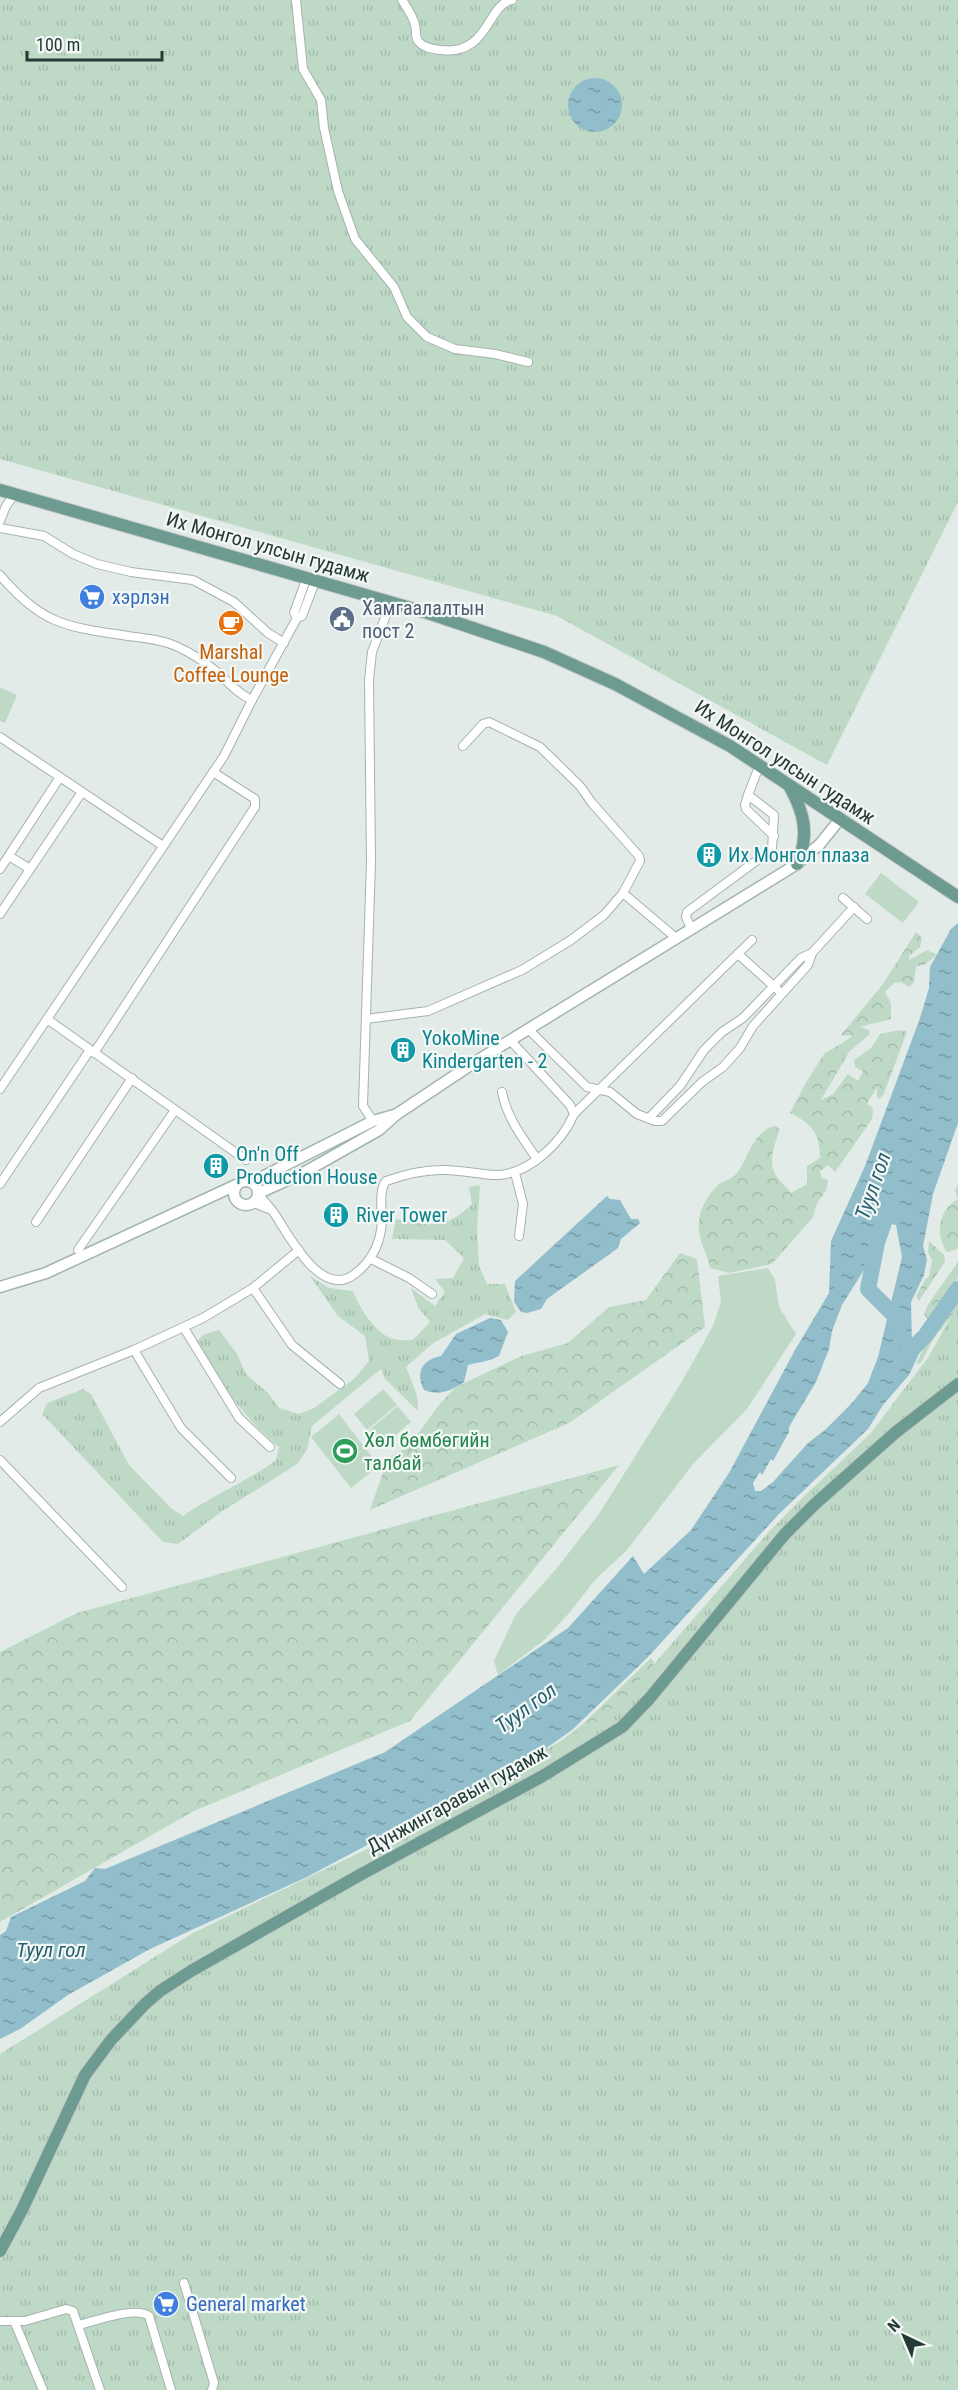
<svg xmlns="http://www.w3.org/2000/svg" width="958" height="2390" font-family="'Roboto Condensed',sans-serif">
<defs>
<pattern id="forest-crowns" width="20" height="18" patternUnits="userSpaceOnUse" patternTransform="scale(1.5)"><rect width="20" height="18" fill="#bedac7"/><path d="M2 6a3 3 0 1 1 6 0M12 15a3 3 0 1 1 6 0" fill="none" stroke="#a3bcac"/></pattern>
<pattern id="park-tufts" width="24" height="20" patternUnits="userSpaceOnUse" patternTransform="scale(1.5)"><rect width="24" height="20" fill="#bedac7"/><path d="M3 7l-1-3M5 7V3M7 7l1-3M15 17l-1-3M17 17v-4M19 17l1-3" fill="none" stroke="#a3bcac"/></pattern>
<pattern id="water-ripples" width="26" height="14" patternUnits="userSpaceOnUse" patternTransform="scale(1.5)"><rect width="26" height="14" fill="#91beca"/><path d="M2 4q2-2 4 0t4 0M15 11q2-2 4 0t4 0" fill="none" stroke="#769ba5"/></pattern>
</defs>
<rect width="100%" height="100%" fill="#e3ebe8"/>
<g fill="#bedac7">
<path d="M 0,687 L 17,695 L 5,723 L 0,721 Z"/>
<path d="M 881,873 L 919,902 L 903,923 L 865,894 Z"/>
<path d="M 768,1268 L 775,1279 L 779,1307 L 796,1334 L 747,1409 L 694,1463 L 627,1550 L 594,1581 L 571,1611 L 544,1640 L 498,1675 L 494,1661 L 516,1614 L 557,1568 L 599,1514 L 681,1383 L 713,1326 L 721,1302 L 718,1276 Z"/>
<path d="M 383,1389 L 397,1405 L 367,1430 L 354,1414 Z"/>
<path d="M 398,1406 L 411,1422 L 381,1447 L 368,1431 Z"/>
<path d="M 339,1414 L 379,1466 L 351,1488 L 311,1437 Z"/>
</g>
<g fill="url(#forest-crowns)">
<path d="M 916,932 L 922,938 L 920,947 L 909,956 L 909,960 L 927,950 L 937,955 L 924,965 L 916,966 L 914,982 L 909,987 L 901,982 L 894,983 L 885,992 L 891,1003 L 891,1019 L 860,1027 L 869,1030 L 870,1034 L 849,1052 L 821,1100 L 833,1094 L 848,1074 L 858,1081 L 863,1071 L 855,1067 L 854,1060 L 871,1048 L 880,1034 L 900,1030 L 907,1032 L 883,1096 L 877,1099 L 877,1087 L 867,1104 L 873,1108 L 872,1119 L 835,1172 L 828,1165 L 820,1171 L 822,1178 L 828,1180 L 826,1191 L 817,1203 L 813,1217 L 772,1264 L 729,1273 L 710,1268 C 706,1248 695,1237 700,1215 C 702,1205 711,1191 719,1184 C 724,1181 730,1180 735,1175 C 749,1160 750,1134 774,1126 L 780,1129 C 775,1143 766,1165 778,1178 C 782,1184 787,1187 791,1193 L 807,1184 L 807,1166 L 820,1158 C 820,1133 812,1124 790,1113 L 805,1084 L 824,1054 L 853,1036 L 841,1035 L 883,984 Z"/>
<path d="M 958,1184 L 958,1247 L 955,1250 L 947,1252 C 935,1235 938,1210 958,1199 L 955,1191 Z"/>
<path d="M 929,1241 L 944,1255 L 945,1262 L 919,1301 L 916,1296 L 925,1280 L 929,1276 L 932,1260 L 928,1253 Z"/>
<path d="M 680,1253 L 697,1259 L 705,1327 L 569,1423 L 370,1510 L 388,1458 L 408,1447 L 442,1401 L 456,1387 L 521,1356 L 568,1343 L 609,1307 L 646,1300 Z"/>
<path d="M 958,1262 L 958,1277 L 952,1289 L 927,1319 L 924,1314 L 927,1306 Z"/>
<path d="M 958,1296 L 958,1308 L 932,1341 L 921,1363 L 916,1364 L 932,1330 Z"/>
<path d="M 619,1465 L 410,1721 L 192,1812 L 0,1922 L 0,1652 L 77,1613 Z"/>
<path d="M 651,1658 L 654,1662 L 651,1673 L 617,1707 L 611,1709 L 611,1718 L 553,1747 L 583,1724 Z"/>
</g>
<g fill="url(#park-tufts)">
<path d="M 0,0 L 958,0 L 958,502 L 827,765 L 557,616 L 0,459 Z"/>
<path d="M 480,1185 L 477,1228 L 479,1266 L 487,1284 L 505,1284 L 516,1312 L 508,1320 L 485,1314 L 432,1344 L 406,1367 L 417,1395 L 418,1411 L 385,1379 L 381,1369 L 312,1426 L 307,1450 L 297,1464 L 221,1512 L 178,1544 L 163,1542 L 42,1414 L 47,1403 L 83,1389 L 91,1394 L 129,1465 L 171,1508 L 183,1516 C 213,1495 247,1482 276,1460 L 279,1447 C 244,1419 219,1381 196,1342 L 203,1335 L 219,1330 L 237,1354 L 246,1374 L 268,1393 L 279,1408 L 299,1414 L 314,1408 L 354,1379 L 369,1361 L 365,1336 L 338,1316 L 310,1276 L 329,1288 L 353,1291 C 359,1307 376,1335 394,1339 C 400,1341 407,1340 413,1340 L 430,1322 L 418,1307 L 411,1288 L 435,1306 L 445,1292 L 435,1279 L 453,1278 L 464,1258 L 445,1240 L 392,1239 L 396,1219 C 431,1225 444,1231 472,1204 L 469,1187 Z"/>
<path d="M 958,1304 L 958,2390 L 0,2390 L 0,2054 L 193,1933 L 367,1849 L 599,1720 L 623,1700 L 765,1536 L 799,1501 L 871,1433 L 929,1356 Z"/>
</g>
<g fill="url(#water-ripples)" fill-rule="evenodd">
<circle cx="595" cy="105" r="27"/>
<path d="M 958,923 L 958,1123 L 933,1194 L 923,1246 L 927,1260 L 924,1275 L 911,1302 L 912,1345 L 918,1340 L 925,1341 L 909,1375 L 883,1405 L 868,1429 L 779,1514 L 648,1657 L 572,1730 L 538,1754 L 307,1877 L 150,1949 L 68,1995 L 20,2029 L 0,2039 L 0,1935 L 6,1931 L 11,1917 L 85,1881 L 95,1868 L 105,1869 L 385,1752 L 568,1628 L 633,1556 L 644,1574 L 691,1530 L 729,1473 L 795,1350 L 829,1293 L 831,1241 L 865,1166 L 920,1018 L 929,988 L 930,967 L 951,929 ZM 881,1222 L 896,1225 L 902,1257 L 878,1357 L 868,1383 L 852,1403 L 826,1429 L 808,1443 L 773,1482 L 761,1491 L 755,1491 L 753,1483 L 760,1472 L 762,1475 L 771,1459 L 773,1461 L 789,1432 L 789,1427 L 816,1382 L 829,1349 L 832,1331 L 842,1305 L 867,1265 Z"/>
<path d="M 607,1196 L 610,1199 L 620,1200 L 631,1219 L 638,1219 L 640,1223 L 621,1239 L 618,1248 L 547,1299 L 541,1309 L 527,1313 L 521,1312 L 514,1302 L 515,1281 Z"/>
<path d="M 490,1318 L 501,1320 L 508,1332 L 499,1356 C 485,1363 481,1361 468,1365 L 464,1382 C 451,1391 439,1396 424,1390 C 415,1372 422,1360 441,1356 L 456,1334 Z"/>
</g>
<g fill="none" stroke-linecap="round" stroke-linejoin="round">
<g stroke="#91beca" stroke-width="16">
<path d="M 891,1202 L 877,1243 L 868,1289 L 901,1322 L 899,1327"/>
<path d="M 907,1354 L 925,1336 L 958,1289"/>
</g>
<g stroke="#a6b2af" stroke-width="10">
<g id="street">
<path d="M 296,0 L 303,69 L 321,100 L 324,128 L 338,191 L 355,239 L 394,287 L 407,317 L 427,337 L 455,349 L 495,354 L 528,362"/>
<path d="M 402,0 C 407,8 413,16 415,25 C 417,31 414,37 419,42 C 424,48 433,49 441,50 C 489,56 487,4 512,0"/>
<path d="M 0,521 L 6,506 L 15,494"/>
<path d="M 0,528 L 44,536 L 73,554 L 97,564 L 131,572 L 193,580 L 234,602 L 268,633 L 284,643"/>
<path d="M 0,575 C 42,625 67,627 128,636 C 144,638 163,640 178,647 C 191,653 205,662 217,672 C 228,682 238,694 252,700 L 224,756 L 47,1019"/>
<path d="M 297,618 L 294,613 L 306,580"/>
<path d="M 252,700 L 297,618 L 302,616 L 315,582"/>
<path d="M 0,737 L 163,846"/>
<path d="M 463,746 L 483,724 L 489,722 L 540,747 L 580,786 L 592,803 L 639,856 L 640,861 L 623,893"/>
<path d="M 748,795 L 745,805 L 746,809 L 774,836"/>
<path d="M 9,856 L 30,869"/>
<path d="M 0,869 L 60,777"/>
<path d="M 843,898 L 867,919"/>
<path d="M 0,914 L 82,792"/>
<path d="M 691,928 L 686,917 L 687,912 L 772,849 L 774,815 L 748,795 L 760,764"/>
<path d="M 738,954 L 778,990"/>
<path d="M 366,1019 L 428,1011 L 522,970 L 571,940 L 604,915 L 623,893 L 676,938"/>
<path d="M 528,1029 L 587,1087 L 610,1092 L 637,1114 L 655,1121 L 662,1121 L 702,1082 L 723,1067 L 740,1048 L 753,1026 L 808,965 L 812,953"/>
<path d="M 510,1040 L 570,1105 L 574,1114"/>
<path d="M 94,1053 L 255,807 L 255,799 L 213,772"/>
<path d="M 0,1089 L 47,1019 L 246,1160"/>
<path d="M 502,1092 C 507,1118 522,1137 537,1159"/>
<path d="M 649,1118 L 680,1086 L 704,1050 L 722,1032 L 743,1018 L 801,958 L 812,953 L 854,907"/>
<path d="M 373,1121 L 363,1106 L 371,862 L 369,680 L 372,652 L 391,602"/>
<path d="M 515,1173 L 523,1204 L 519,1236"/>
<path d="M 0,1184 L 90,1050"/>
<path d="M 259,1195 C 264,1201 269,1206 274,1213 C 289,1235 322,1302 356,1273 C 370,1262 378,1249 381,1230 C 384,1215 377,1193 386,1181 C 403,1175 423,1170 441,1170 C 460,1169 479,1175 497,1175 C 530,1174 562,1142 574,1114 L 752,940"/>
<path d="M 254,1203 L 269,1209"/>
<path d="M 36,1222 L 132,1078"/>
<path d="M 78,1250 L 175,1110"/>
<path d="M 371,1259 L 409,1278 L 432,1294"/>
<path d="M 253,1288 L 292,1345 L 340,1384"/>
<path d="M 184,1328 L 239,1418 L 270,1447"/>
<path d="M 134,1350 L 181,1428 L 231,1478"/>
<path d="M 0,1422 L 39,1388 L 134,1350 L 203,1318 L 253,1288 L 299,1250"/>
<path d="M 0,1460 L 122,1587"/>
<path d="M 184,2283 L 214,2383 L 212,2390"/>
<path d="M 0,2321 L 25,2321 L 66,2309 L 73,2311 L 100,2390"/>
<path d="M 15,2323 L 43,2390"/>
<path d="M 79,2325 C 96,2321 135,2306 149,2316 L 171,2390"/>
</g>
</g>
<g stroke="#a3b5b0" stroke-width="13">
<g id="secondary">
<circle cx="246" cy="1193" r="12"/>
<path d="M 252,1182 L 373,1121 L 394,1115"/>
<path d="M 259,1193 L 303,1173 L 379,1130 L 397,1114 L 475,1062 L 797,864 L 820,844 L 840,819"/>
<path d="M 0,1287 L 46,1273 L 236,1185"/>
</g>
</g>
<g stroke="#c2c8c6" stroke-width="14">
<g id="primary">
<path d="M 0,490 L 428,613 L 544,652 L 615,684 L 730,746 L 958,897"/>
<path d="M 790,787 C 804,813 810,835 797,864"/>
<path d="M 0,2251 L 22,2210 L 85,2075 L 111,2040 L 145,2004 L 160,1991 L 191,1971 L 358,1876 L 541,1777 L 622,1727 L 649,1699 L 785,1534 L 815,1504 L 896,1432 L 958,1384"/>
</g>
</g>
<use href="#street" stroke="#fff" stroke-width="8"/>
<use href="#secondary" stroke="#fff" stroke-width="10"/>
<use href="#primary" stroke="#6d9b91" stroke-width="12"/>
</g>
<defs>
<g id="supermarket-disc" transform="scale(1.35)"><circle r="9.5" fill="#3f7fe0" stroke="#f3f8f6"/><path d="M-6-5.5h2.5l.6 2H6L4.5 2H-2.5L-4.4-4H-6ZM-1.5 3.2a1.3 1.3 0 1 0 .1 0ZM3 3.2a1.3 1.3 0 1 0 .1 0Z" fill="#fff"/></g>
<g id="civic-disc" transform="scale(1.35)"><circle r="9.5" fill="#5c6f8a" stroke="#f3f8f6"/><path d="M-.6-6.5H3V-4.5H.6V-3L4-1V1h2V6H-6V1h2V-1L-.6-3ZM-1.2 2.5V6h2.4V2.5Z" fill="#fff"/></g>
<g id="cafe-disc" transform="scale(1.35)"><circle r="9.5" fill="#e8710a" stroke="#f3f8f6"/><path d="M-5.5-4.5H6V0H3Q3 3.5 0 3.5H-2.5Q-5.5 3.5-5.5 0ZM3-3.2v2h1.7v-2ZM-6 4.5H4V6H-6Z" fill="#fff"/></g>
<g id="building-disc" transform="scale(1.35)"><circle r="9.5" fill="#0f9aa8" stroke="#f3f8f6"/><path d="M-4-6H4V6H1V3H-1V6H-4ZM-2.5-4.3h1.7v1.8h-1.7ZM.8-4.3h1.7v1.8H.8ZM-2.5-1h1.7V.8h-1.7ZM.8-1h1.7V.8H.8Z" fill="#fff"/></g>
<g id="stadium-disc" transform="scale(1.35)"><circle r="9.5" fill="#2e9e5b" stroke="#f3f8f6"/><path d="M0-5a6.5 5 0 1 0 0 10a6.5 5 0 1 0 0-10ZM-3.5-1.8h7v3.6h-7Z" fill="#fff"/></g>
</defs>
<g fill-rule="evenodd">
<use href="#supermarket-disc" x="92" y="597"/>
<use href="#civic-disc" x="342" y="619"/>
<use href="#cafe-disc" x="231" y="623"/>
<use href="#building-disc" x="709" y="855"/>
<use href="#building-disc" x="403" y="1050"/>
<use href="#building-disc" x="216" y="1166"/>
<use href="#building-disc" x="336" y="1215"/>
<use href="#stadium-disc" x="345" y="1451"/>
<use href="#supermarket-disc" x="166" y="2304"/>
</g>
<g text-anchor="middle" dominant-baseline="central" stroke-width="4.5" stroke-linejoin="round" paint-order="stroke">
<g font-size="20" fill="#253a35" stroke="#f3f8f6">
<text transform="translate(268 547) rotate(16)">Их Монгол улсын гудамж</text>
<text transform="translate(785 762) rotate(33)">Их Монгол улсын гудамж</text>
<text transform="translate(457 1799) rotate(-29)">Дүнжингаравын гудамж</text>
</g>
<g font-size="20" fill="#366cbe" stroke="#f3f8f6" text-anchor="start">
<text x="112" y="597">хэрлэн</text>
<text x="186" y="2304">General market</text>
</g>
<g font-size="20" fill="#4e5e75" stroke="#f3f8f6" text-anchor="start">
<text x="362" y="608">Хамгаалалтын<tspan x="362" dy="23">пост 2</tspan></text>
</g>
<g font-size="20" fill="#c56008" stroke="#f3f8f6">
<text x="231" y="652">Marshal<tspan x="231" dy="23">Coffee Lounge</tspan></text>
</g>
<g font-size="20" fill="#0d838f" stroke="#f3f8f6" text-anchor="start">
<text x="728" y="855">Их Монгол плаза</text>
<text x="422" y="1038">YokoMine<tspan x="422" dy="23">Kindergarten - 2</tspan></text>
<text x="236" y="1154">On'n Off<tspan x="236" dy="23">Production House</tspan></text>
<text x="356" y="1215">River Tower</text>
</g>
<g font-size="20" fill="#27864d" stroke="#f3f8f6" text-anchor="start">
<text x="364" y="1440">Хөл бөмбөгийн<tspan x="364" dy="23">талбай</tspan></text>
</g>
<g font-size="21" font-style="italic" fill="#26606f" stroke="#f3f8f6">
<text transform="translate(873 1186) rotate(-71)">Туул гол</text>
<text transform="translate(526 1708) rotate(-36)">Туул гол</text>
<text x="51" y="1950">Туул гол</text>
</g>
</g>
<g transform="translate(904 2336) rotate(316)" stroke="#f3f8f6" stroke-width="4.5" paint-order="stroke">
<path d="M0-4.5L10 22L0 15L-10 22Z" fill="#253a35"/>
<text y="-9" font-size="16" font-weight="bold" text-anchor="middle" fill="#253a35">N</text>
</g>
<path d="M27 51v9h135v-9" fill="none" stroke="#253a35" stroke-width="3"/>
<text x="36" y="51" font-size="18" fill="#253a35" stroke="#f3f8f6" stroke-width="4.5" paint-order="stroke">100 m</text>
</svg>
